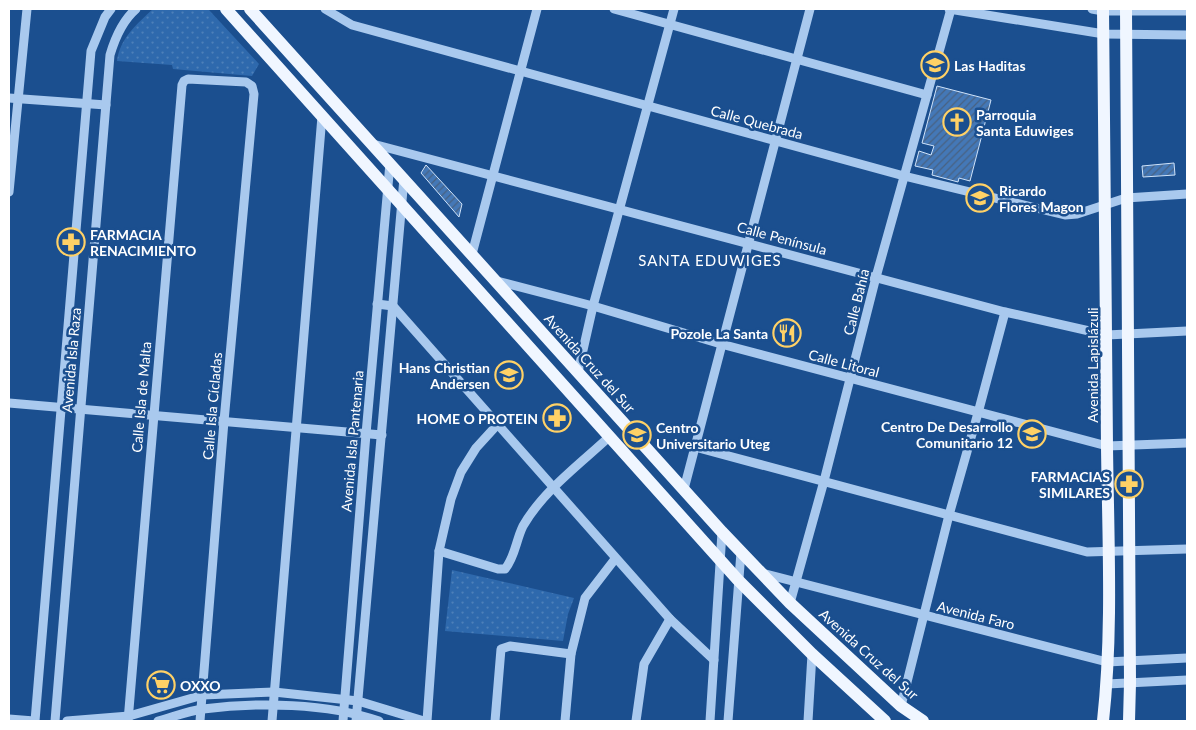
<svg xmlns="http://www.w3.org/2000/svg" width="1196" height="730" font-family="Lato,sans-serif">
<defs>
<pattern id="park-dots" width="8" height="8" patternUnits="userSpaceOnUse" patternTransform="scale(1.25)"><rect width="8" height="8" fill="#2e69ad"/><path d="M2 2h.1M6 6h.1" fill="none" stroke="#4d80b9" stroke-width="1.8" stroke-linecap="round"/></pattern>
<pattern id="building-hatch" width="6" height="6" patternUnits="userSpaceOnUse" patternTransform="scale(1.25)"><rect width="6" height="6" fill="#4478b7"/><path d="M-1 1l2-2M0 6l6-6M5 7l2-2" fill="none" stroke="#486282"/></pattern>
</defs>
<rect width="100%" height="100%" fill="#1b4f8f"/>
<g fill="url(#park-dots)">
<path d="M 153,9 L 209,10 L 259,64 L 252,76 L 173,69 L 172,65 L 117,61 C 120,38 137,24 153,9 Z"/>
<path d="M 452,570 L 574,598 L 568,614 L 563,641 L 445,631 Z"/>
</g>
<g fill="url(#building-hatch)" stroke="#cfe3fa">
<path d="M 937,86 L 991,100 L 970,181 L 959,178 L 958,182 L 932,175 L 933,170 L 915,166 L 919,151 L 931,155 L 934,146 L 922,143 Z"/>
<path d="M 1174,163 L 1175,175 L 1143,177 L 1142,166 Z"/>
<path d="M 426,165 L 462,204 L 459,217 L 421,173 Z"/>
</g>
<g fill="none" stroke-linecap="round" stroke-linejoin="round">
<g stroke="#a9c9ee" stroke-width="9">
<path d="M 325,9 L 352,25 L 904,176 L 1065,215 L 1077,214 L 1126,198 L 1187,194"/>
<path d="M 614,9 L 927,95"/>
<path d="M 949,9 L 1104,34 L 1187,35"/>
<path d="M 1092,9 L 1103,11 L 1187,11"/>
<path d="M 9,98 L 106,105"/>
<path d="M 373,144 L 1005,312 L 1107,335 L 1187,331"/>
<path d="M 9,192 L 27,9"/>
<path d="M 472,254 L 537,9"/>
<path d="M 497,281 L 593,306 L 721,344 L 1107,446 L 1187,443"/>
<path d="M 377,304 L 393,306 L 670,619 L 714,660"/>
<path d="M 578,372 L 593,306 L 674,9"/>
<path d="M 9,403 L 382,435"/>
<path d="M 695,447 L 1087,552 L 1187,549"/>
<path d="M 684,489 L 810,9"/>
<path d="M 439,551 L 498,569 L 505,569 C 515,557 516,540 523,526 C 543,491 580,464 609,437"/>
<path d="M 762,573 L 1107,662 L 1187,658"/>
<path d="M 790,603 L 824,481 L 876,277 L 951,9"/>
<path d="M 1107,684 L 1187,680"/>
<path d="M 901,706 L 949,515 L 978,413 L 1005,312"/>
<path d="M 9,719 L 34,721"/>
<path d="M 35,721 L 91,51 L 105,17 L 111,9"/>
<path d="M 55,721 L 110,55 C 115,38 122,21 136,9"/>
<path d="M 67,721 L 129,716 L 203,695 L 274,692 L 358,701 L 424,721"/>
<path d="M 128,721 L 182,85 L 184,81 L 188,79 L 246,82 L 252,86 L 254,94 L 224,421 L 200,721"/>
<path d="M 158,721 C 173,717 188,711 203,709 C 258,702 327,703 379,721"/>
<path d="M 272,721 L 322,116"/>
<path d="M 343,721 L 366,434 L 390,163"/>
<path d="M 356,721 L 404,178"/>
<path d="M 427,721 L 439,551 L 451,499 L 461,472 L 476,448 L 497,425"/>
<path d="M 495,721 L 501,649 L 510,646 L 571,654"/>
<path d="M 565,721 L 571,654 L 585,598 L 615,559"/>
<path d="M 636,721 L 644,664 L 670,619"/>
<path d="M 710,721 L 722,532"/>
<path d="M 728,721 L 741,552"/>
<path d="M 808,721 L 812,654"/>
</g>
<g stroke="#f0f6ff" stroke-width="12">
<path d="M 226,9 L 738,580 L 812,654 L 885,721"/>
<path d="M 250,9 L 722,532 L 790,603 L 901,706 L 923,721"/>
<path d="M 1126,9 L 1130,683 L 1129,721"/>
<path d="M 1103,721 C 1113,630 1108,538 1107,446 C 1106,300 1104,155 1103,9"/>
</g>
</g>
<defs>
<g id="school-ring" transform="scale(1.4375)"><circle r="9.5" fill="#1b4f8f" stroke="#ffd166" stroke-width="1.5"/><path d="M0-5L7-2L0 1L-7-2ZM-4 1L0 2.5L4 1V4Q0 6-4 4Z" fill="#ffd166"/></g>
<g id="church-ring" transform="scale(1.4375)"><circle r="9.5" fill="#1b4f8f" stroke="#ffd166" stroke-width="1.5"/><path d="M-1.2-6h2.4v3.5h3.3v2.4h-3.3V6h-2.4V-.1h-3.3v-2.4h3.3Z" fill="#ffd166"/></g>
<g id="pharmacy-ring" transform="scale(1.4375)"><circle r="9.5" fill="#1b4f8f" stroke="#ffd166" stroke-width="1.5"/><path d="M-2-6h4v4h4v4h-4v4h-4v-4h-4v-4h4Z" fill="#ffd166"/></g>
<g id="restaurant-ring" transform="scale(1.4375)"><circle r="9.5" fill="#1b4f8f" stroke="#ffd166" stroke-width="1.5"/><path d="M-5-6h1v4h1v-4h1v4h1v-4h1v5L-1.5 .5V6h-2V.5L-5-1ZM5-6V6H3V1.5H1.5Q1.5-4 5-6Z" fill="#ffd166"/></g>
<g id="university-ring" transform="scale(1.4375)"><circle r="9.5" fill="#1b4f8f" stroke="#ffd166" stroke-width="1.5"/><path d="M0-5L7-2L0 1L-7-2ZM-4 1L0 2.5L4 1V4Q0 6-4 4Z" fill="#ffd166"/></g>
<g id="supermarket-ring" transform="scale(1.4375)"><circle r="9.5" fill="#1b4f8f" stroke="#ffd166" stroke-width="1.5"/><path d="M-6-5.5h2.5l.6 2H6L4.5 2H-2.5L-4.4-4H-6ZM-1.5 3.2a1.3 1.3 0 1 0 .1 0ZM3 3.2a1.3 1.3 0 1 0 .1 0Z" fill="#ffd166"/></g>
</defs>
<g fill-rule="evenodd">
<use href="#school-ring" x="935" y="65"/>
<use href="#church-ring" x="957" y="122"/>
<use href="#school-ring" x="980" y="198"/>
<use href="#pharmacy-ring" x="71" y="242"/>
<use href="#restaurant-ring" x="787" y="333"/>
<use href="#school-ring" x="509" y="375"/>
<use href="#pharmacy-ring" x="557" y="418"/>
<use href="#school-ring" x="1032" y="434"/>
<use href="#university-ring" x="637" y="435"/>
<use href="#pharmacy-ring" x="1129" y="484"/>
<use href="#supermarket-ring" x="161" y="685"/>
</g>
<g text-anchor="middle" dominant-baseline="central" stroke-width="5" stroke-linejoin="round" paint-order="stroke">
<g font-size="14" font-weight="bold" fill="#fff" stroke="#1b4f8f" text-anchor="start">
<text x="954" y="65">Las Haditas</text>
<text x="976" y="114">Parroquia<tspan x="976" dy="16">Santa Eduwiges</tspan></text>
<text x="999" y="190">Ricardo<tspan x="999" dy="16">Flores Magon</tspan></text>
<text x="90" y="234">FARMACIA<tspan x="90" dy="16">RENACIMIENTO</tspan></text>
<text x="768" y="333" text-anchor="end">Pozole La Santa</text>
<text x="490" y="367" text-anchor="end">Hans Christian<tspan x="490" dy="16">Andersen</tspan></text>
<text x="538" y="418" text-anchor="end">HOME O PROTEIN</text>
<text x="1013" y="426" text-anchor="end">Centro De Desarrollo<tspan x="1013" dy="16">Comunitario 12</tspan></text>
<text x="656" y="427">Centro<tspan x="656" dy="16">Universitario Uteg</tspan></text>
<text x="1110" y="476" text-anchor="end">FARMACIAS<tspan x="1110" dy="16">SIMILARES</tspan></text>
<text x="180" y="685">OXXO</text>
</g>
<g font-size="14" fill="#fff" stroke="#1b4f8f">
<text transform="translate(757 122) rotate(15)">Calle Quebrada</text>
<text transform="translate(782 238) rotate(15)">Calle Península</text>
<text transform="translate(856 302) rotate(-76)">Calle Bahía</text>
<text transform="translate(71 360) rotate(-85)">Avenida Isla Raza</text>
<text transform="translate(590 363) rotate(48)">Avenida Cruz del Sur</text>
<text transform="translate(844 363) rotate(15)">Calle Litoral</text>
<text transform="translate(1092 365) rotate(-90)">Avenida Lapislázuli</text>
<text transform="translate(141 397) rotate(-85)">Calle Isla de Malta</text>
<text transform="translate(212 406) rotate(-85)">Calle Isla Cícladas</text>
<text transform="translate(352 441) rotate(-85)">Avenida Isla Pantenaria</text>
<text transform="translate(976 615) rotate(14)">Avenida Faro</text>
<text transform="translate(869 654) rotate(42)">Avenida Cruz del Sur</text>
</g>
<g font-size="15" letter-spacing="1" fill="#fff" stroke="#1b4f8f">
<text x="710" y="260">SANTA EDUWIGES</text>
</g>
</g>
<rect width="1196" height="730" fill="none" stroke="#ffffff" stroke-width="20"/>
</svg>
